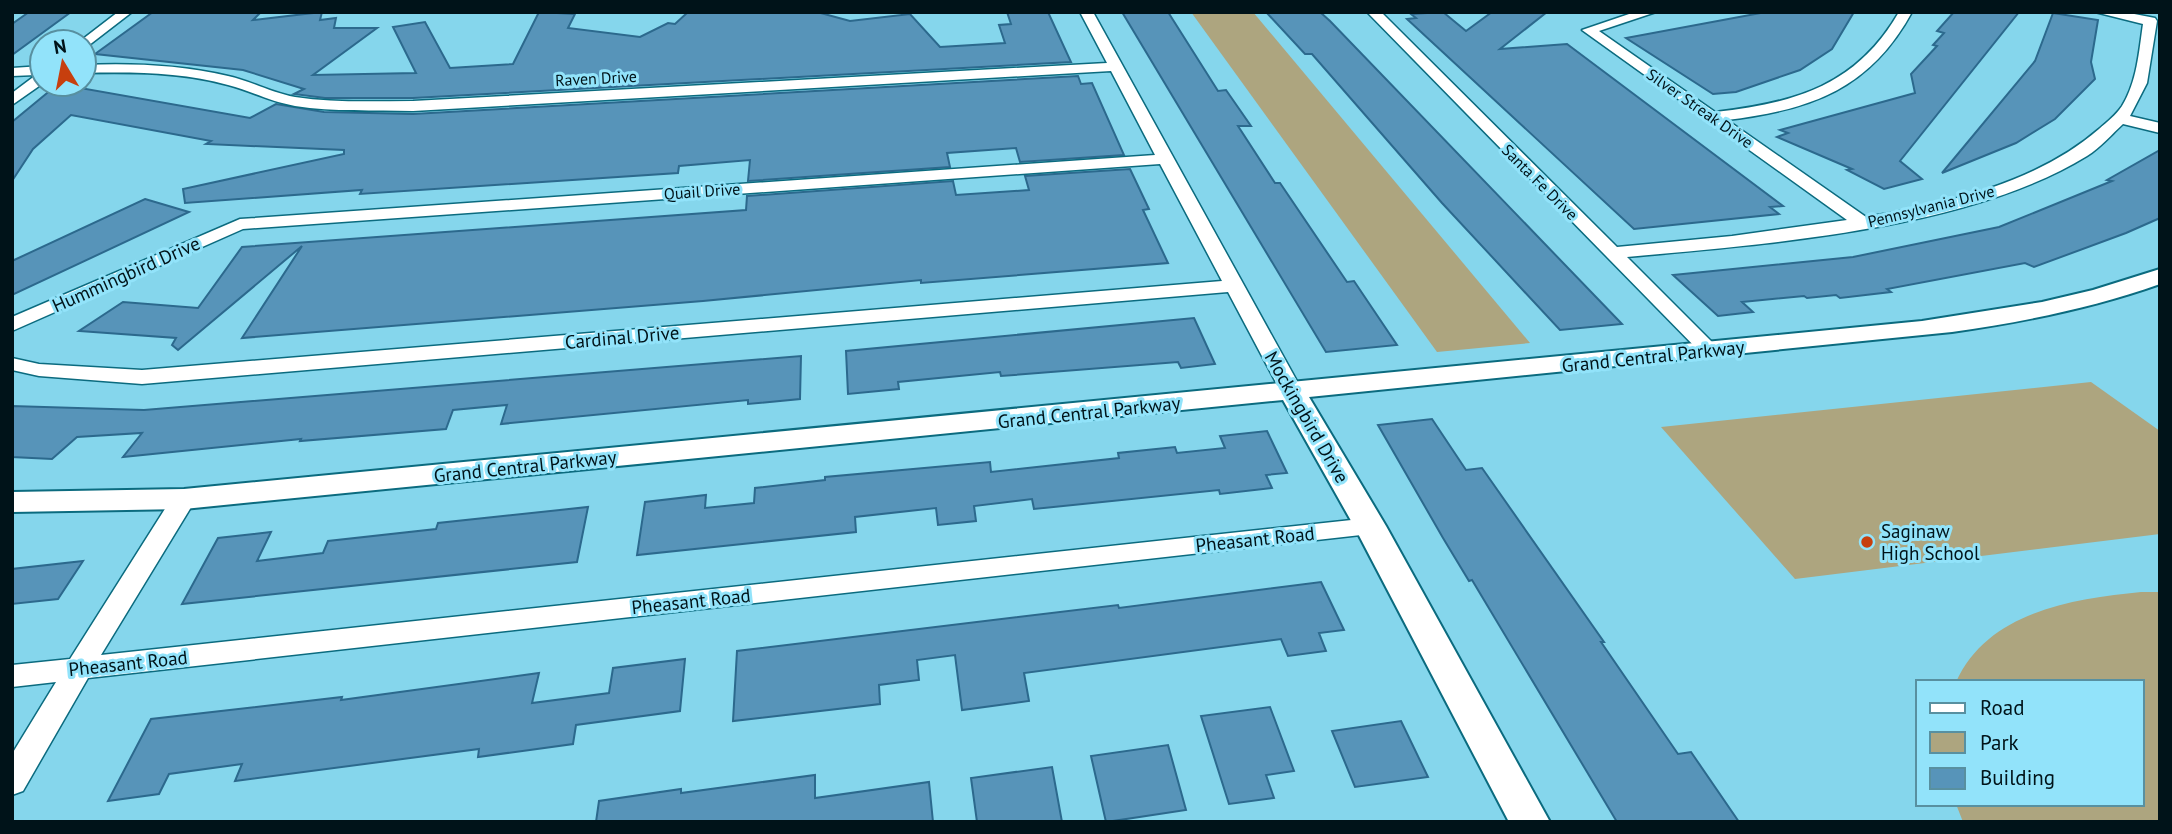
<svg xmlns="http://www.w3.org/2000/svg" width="2172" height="834" font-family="'PT Sans',sans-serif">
<rect width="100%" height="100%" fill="#85d6ec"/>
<g fill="#ada57f">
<path d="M 1191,12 L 1253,12 L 1530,343 L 1437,352 Z"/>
<path d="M 2091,382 L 2160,431 L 2160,534 L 1795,579 L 1661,427 Z"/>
<path d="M 2141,592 L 2160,592 L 2160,822 L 1963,822 L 1956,804 L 2142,804 L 2142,682 L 1956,682 C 1988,611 2073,599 2141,592 Z"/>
</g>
<g fill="#5794b9" stroke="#2c698d" stroke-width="2">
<path d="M 29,12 L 71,12 L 12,55 L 12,24 Z"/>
<path d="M 153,12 L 261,12 L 253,20 L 322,12 L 320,20 L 336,18 L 334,28 L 377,28 L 313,75 L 416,73 L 393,27 L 425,22 L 450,68 L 513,64 L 539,12 L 575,14 L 568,28 L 640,37 L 668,23 L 675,24 L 688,12 L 817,12 L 850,21 L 910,14 L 940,47 L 1005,43 L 999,25 L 1011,24 L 1007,12 L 1048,12 L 1071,62 L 413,98 L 325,98 L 294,94 L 304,89 L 243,70 L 95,54 Z"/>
<path d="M 1122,12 L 1168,12 L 1218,91 L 1226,90 L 1251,126 L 1238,126 L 1275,183 L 1280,183 L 1347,282 L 1354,281 L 1397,345 L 1326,352 Z"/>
<path d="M 1266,12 L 1320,12 L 1330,21 L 1622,324 L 1560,330 L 1442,203 L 1312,54 L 1305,54 Z"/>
<path d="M 1443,12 L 1466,31 L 1492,12 L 1547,12 L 1500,49 L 1567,44 L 1783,206 L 1770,207 L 1779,214 L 1634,229 L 1407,19 L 1416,18 L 1411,14 Z"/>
<path d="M 1766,12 L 1854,12 L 1832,49 L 1800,70 L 1736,92 L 1713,94 L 1626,38 Z"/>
<path d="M 1954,12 L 2019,12 L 1900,161 L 1922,179 L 1884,189 L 1847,170 L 1852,169 L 1777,137 L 1788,133 L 1780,130 L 1915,93 L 1911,74 L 1937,46 L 1933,45 L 1944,33 L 1937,31 Z"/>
<path d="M 2053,13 L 2098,20 L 2091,62 L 2095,79 L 2055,119 L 2016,143 L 1942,173 L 2035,61 Z"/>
<path d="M 1078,76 L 1081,84 L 1092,83 L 1124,155 L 1020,162 L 1016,148 L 947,153 L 950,167 L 748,181 L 750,160 L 679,166 L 678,173 L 360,194 L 362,190 L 185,203 L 183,189 L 344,154 L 344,150 L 206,144 L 211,141 L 71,115 L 33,149 L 12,181 L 12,122 L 58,84 L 250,118 L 276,104 L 324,112 L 413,114 Z"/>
<path d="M 2160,150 L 2160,218 L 2126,233 L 2034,267 L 2025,263 L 1887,289 L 1891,292 L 1840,298 L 1836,295 L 1807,298 L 1804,296 L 1742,302 L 1753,312 L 1718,316 L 1673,275 L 1853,257 L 1999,227 L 2112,181 L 2107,180 Z"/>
<path d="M 1130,169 L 1149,209 L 1143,210 L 1168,263 L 921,283 L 921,280 L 703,301 L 242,338 L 302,246 L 178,350 L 172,345 L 176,338 L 79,331 L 123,302 L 198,308 L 242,247 L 746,210 L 747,196 L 953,181 L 956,195 L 1029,190 L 1025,176 Z"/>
<path d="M 145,199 L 189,212 L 12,295 L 12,261 Z"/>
<path d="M 1194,318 L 1215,364 L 1181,368 L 1178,362 L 1001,376 L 1000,372 L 898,382 L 899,389 L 848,394 L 846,351 Z"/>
<path d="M 801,356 L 800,399 L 748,404 L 748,400 L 501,424 L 507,405 L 453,410 L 446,429 L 300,441 L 301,439 L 123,457 L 142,433 L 77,437 L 52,459 L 12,457 L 12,406 L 144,410 Z"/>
<path d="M 1432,419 L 1466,470 L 1482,468 L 1604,642 L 1601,642 L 1678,754 L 1691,752 L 1739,822 L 1617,822 L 1472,580 L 1469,581 L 1443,538 L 1378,425 Z"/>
<path d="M 1267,431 L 1287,473 L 1266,475 L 1272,488 L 1220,494 L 1219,490 L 1034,509 L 1032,499 L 974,506 L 976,521 L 938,525 L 936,508 L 855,517 L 856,532 L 637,555 L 645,502 L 706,495 L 705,508 L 754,503 L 755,488 L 825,480 L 825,477 L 990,462 L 991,472 L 1119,458 L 1118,453 L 1175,447 L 1177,453 L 1225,448 L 1220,436 Z"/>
<path d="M 588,507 L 577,562 L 182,604 L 218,538 L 271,532 L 257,561 L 323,553 L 328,541 L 436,529 L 438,523 Z"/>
<path d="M 83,561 L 58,599 L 12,604 L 12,569 Z"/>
<path d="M 1321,582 L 1344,630 L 1319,633 L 1326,651 L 1288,656 L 1281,639 L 1024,673 L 1029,701 L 962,710 L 955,655 L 917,660 L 919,680 L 879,685 L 880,704 L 733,721 L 737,651 L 1118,605 L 1119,608 Z"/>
<path d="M 685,659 L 680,711 L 576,725 L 573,744 L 478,757 L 479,749 L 235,781 L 242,764 L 169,774 L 159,794 L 108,801 L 151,719 L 342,697 L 341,700 L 539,673 L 532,703 L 609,693 L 613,668 Z"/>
<path d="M 1270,707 L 1294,771 L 1266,775 L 1274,798 L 1229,804 L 1201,716 Z"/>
<path d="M 1401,721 L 1428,777 L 1355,787 L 1332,731 Z"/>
<path d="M 1168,745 L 1186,810 L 1106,822 L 1091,756 Z"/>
<path d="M 1052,767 L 1062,822 L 977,822 L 971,778 Z"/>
<path d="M 815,775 L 815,798 L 929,782 L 933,822 L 596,822 L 599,801 L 681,789 L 681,793 Z"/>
</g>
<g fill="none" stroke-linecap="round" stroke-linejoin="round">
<g stroke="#0b6b7f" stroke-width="3">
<g id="minor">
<path d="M 118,12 L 132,12 L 84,49 L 84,42 L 79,42 Z"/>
<path d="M 1080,12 L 1093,12 L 1303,392 L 1300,397 L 1284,397 L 1281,392 L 1228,292 L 142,384 L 39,376 L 12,370 L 12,358 L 39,364 L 142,370 L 1222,281 L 1160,164 L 243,229 L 12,331 L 12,317 L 240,219 L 1155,155 L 1111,71 L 413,111 C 374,110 334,112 295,106 C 271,102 251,91 228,85 C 182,72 132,72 84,73 L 84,65 C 132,63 181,65 228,76 C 251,81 272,93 295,97 C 334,103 374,101 413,101 L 1107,63 Z"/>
<path d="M 1367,12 L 1381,12 L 1617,247 L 1732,236 L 1847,220 L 1582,30 L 1635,12 L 1656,12 L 1599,31 L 1715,112 C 1796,103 1857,85 1899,12 L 1912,12 C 1870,89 1811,110 1727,120 L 1866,217 C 1946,204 2037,183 2099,129 C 2107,122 2116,115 2122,106 C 2137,82 2139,51 2143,24 L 2095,12 L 2124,12 L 2155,18 L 2157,21 L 2147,83 L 2130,116 L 2160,123 L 2160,133 L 2123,124 C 2112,134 2100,148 2087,156 C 1967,230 1766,244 1627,257 L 1720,350 L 1716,354 L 1702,354 Z"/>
<path d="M 42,66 L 42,84 L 12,105 L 12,93 L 36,75 L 12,76 L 12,68 Z"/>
<path d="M 184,491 L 193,493 L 196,499 L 101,655 L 1370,518 L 1379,520 L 1383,526 L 1379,532 L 1370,534 L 88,678 L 23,791 L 12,795 L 12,754 L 56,682 L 12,687 L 12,665 L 70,659 L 175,493 Z"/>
</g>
</g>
<g stroke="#0b6b7f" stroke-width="4">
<path id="tertiary" d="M 2160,269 L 2160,284 C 2092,308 2023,322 1952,332 L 1309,397 L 1386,526 L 1550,822 L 1509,822 L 1354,526 L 1283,400 L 184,509 L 12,512 L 12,492 L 184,489 L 1922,321 L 2042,302 L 2093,290 Z"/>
</g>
<use href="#minor" fill="#fff" fill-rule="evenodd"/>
<use href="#tertiary" fill="#fff" fill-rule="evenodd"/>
</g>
<circle fill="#c73f0e" stroke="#92e3fa" stroke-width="2.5" cx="1867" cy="542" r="7"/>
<g text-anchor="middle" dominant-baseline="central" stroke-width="6" stroke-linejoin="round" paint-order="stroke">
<g font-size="16" fill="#001319" stroke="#92e3fa">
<text transform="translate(596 78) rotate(-3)">Raven Drive</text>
<text transform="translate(1700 108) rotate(35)">Silver Streak Drive</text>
<text transform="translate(1540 182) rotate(45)">Santa Fe Drive</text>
<text transform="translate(702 191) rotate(-4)">Quail Drive</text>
<text transform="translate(1931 206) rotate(-14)">Pennsylvania Drive</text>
</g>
<g font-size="19" fill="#001319" stroke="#92e3fa">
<text transform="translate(126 274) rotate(-24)">Hummingbird Drive</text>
<text transform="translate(622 337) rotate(-5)">Cardinal Drive</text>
<text transform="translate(1653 356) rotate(-6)">Grand Central Parkway</text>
<text transform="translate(1089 412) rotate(-6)">Grand Central Parkway</text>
<text transform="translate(1307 417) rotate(60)">Mockingbird Drive</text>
<text transform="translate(525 466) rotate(-6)">Grand Central Parkway</text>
<text transform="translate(1255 539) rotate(-6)">Pheasant Road</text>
<text transform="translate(691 601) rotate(-6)">Pheasant Road</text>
<text transform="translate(128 663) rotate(-6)">Pheasant Road</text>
</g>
<g font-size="19" fill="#001319" stroke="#92e3fa" text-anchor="start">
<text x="1881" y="531">Saginaw<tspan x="1881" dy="22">High School</tspan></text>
</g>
</g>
<rect width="2172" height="834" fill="none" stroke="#001319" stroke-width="28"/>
<rect x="1916" y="680" width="228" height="126" fill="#92e3fa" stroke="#5890a0" stroke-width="2"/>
<rect x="1930" y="703" width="35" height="10" fill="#ffffff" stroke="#5890a0" stroke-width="2"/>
<text x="1980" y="715" font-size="21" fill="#001319">Road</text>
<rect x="1930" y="732" width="35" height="21" fill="#ada57f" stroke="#5890a0" stroke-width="2"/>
<text x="1980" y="750" font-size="21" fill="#001319">Park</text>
<rect x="1930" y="768" width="35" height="21" fill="#5794b9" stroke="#5890a0" stroke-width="2"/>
<text x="1980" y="785" font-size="21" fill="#001319">Building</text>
<g transform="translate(63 63) rotate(350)"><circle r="33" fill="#92e3fa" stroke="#5890a0" stroke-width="2"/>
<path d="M0-5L12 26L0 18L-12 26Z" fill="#c73f0e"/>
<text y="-10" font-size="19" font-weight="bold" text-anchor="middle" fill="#001319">N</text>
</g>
</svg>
